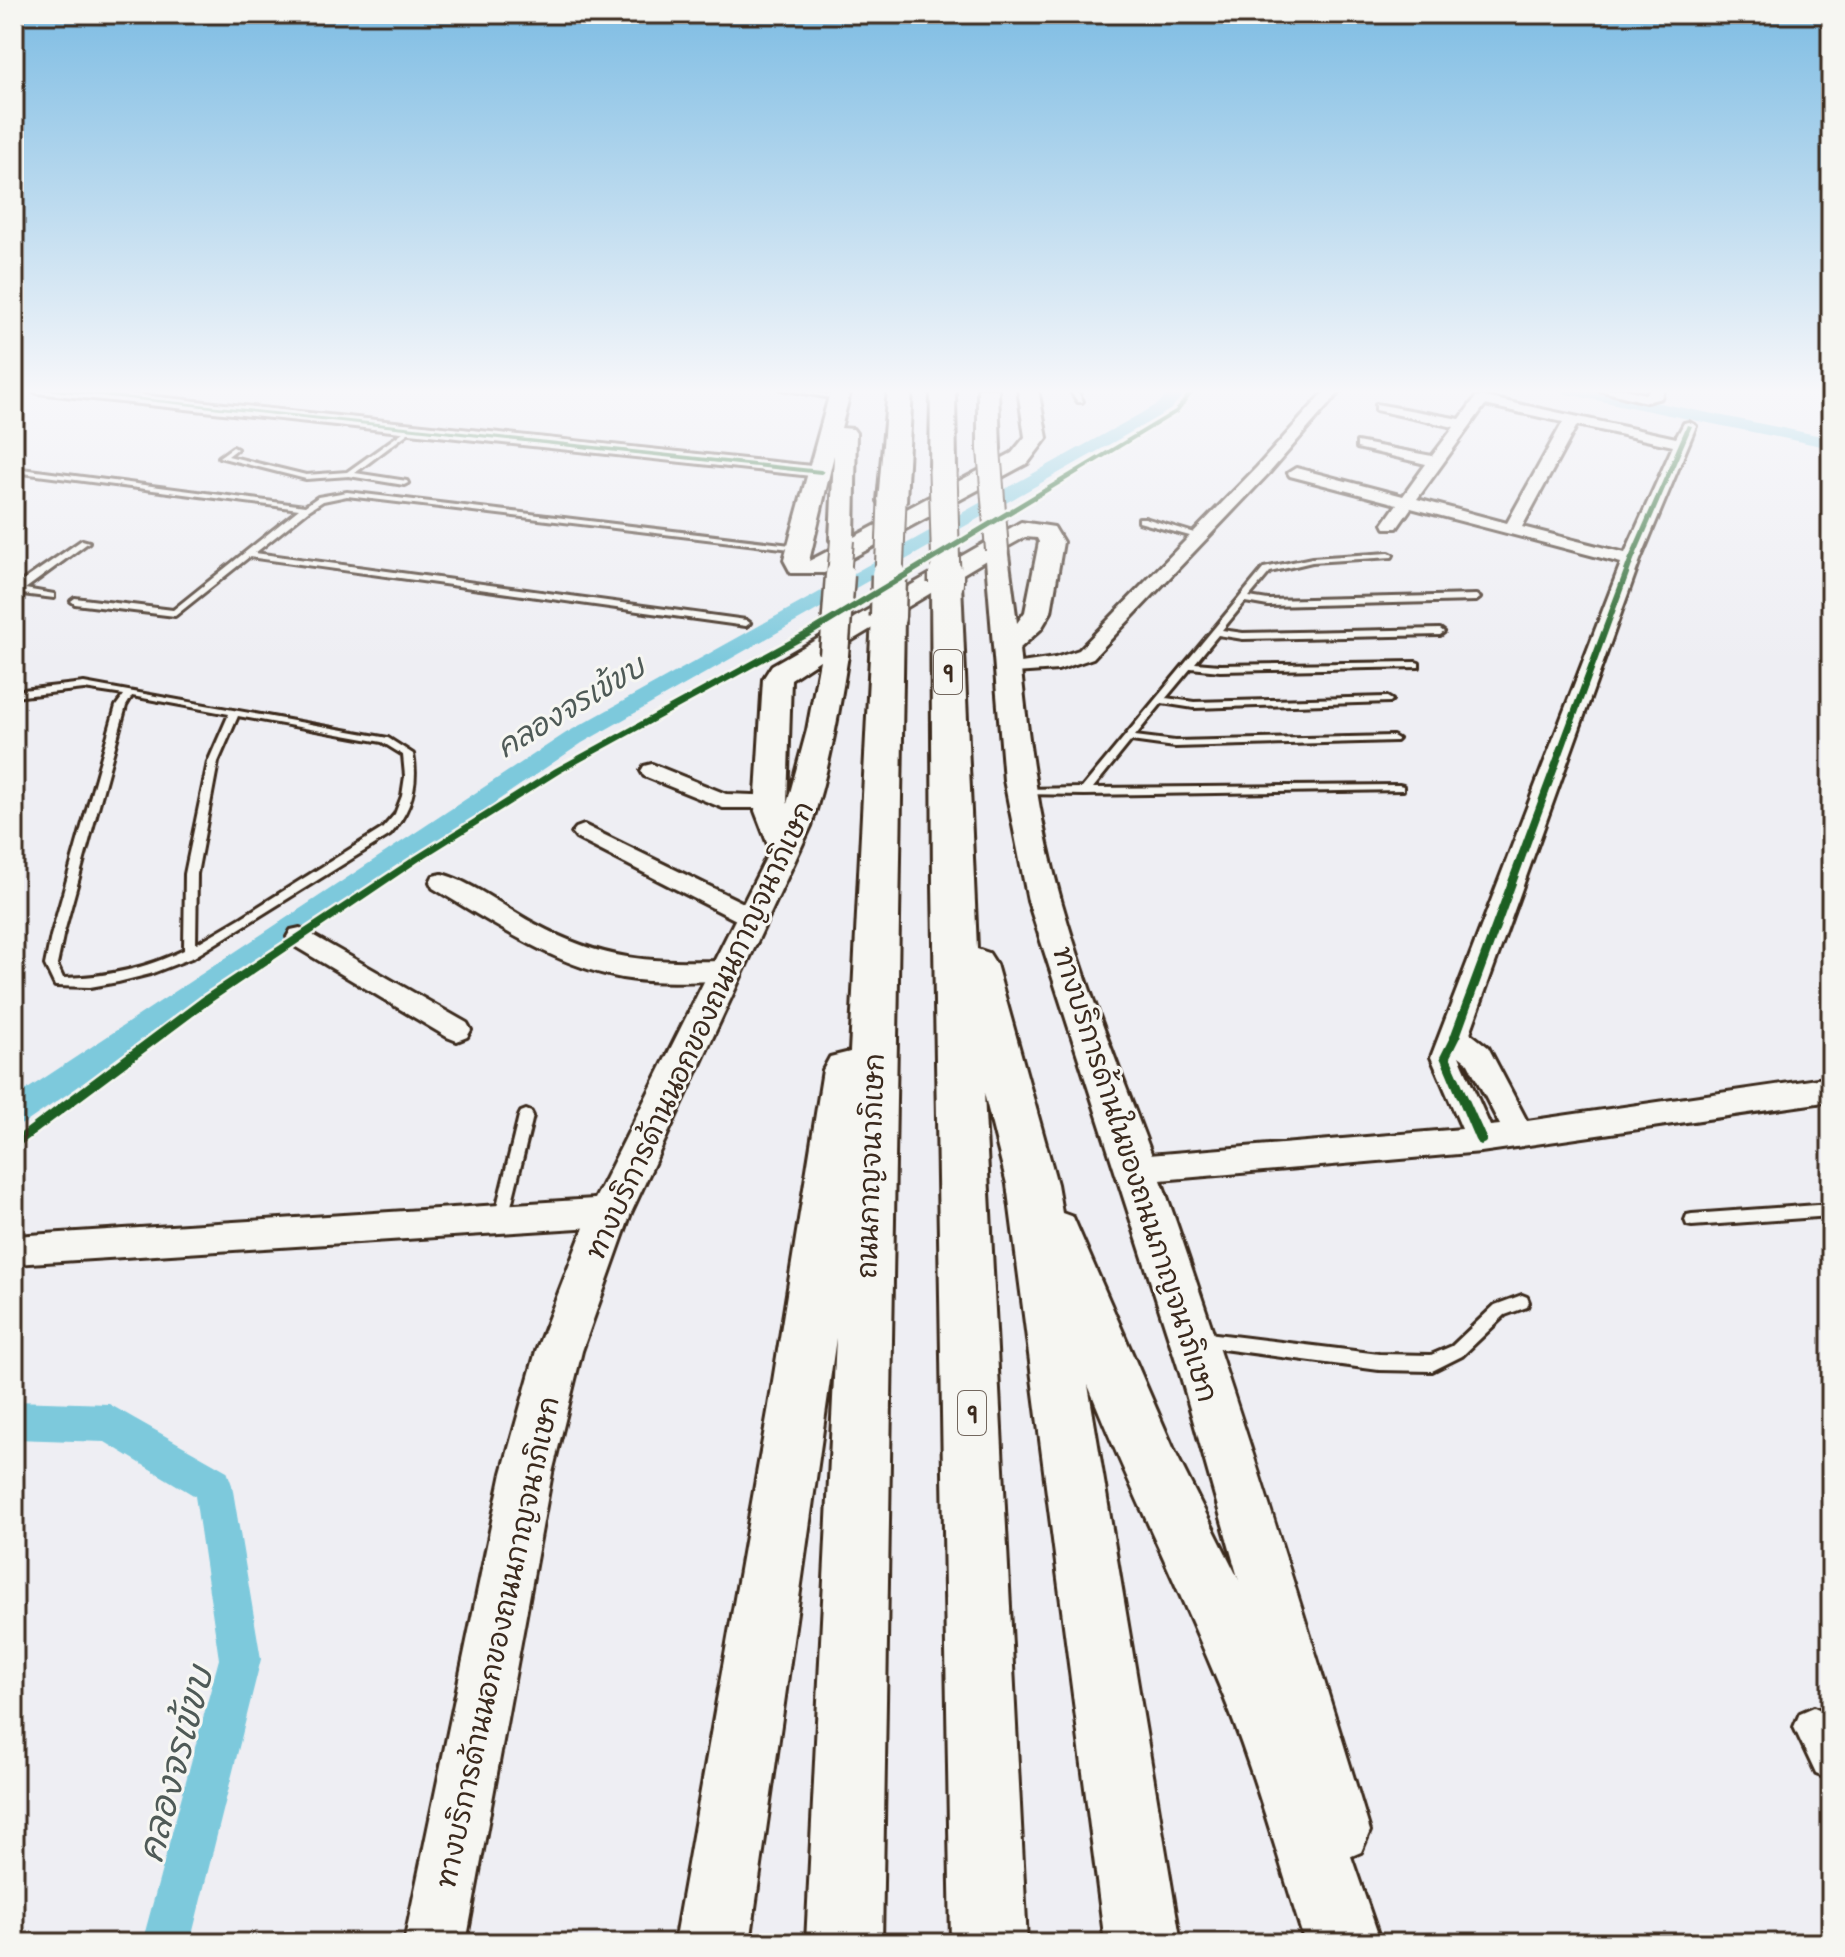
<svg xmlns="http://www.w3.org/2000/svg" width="1845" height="1957" font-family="'Patrick Hand','Playpen Sans Thai',sans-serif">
<rect width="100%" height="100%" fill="#eeeef3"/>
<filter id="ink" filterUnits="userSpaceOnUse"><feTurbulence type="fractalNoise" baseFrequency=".0125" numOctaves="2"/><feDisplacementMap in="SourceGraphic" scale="16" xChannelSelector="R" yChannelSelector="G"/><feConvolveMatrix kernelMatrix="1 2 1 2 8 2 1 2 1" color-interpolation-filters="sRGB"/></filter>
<g filter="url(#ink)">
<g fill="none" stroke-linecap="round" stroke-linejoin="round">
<g fill="#7dc9dc" fill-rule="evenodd">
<path d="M 1172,389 L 1188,389 L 1170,410 L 582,743 L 25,1123 L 14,1127 L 14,1098 L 566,733 L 1158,404 Z"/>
<path d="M 1559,389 L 1591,389 L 1831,438 L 1831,448 L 1566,394 Z"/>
<path d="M 14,1401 L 109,1404 L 227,1471 L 232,1485 L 261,1659 L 190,1943 L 142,1943 L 219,1659 L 195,1496 L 105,1442 L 14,1439 Z"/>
</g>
<g stroke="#3b2a1e" stroke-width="6">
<g id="lane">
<path d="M 781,389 L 800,389 L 840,397 L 837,399 Z"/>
<path d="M 1069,389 L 1076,389 L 1083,401 L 1082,402 L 1078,402 Z"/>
<path d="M 410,427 L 412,428 L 412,430 L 355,473 L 407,481 L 408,483 L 404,485 L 349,476 L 306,479 L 219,457 L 233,447 L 237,449 L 228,456 L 306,475 L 347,472 Z"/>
<path d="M 14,468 L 305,506 L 318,497 L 347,492 L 799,546 L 803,548 L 799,550 L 347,496 L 323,501 L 309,510 L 255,553 L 746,620 L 750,623 L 746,626 L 249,557 L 175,616 L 75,604 L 71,601 L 75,598 L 173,610 L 299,509 L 14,472 Z"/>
<path d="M 1139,518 L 1145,518 L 1204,536 L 1197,538 L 1139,522 Z"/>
<path d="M 82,540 L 89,542 L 25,589 L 54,594 L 54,598 L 14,593 L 14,587 Z"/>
<path d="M 1389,553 L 1393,555 L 1392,557 L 1312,562 L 1270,572 L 1249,597 L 1268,600 L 1476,595 L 1480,598 L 1476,601 L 1268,606 L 1245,602 L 1222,630 L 1243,633 L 1440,629 L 1444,632 L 1440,635 L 1243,639 L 1218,635 L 1195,663 L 1220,665 L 1416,662 L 1419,663 L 1419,667 L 1220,671 L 1191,668 L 1166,698 L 1194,702 L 1387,697 L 1392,700 L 1390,702 L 1194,708 L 1162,703 L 1135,736 L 1175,741 L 1393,736 L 1398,739 L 1396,741 L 1175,747 L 1131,741 L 1093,788 L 1399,785 L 1403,786 L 1403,790 L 1084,795 L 1019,794 L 1018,792 L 1019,790 L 1023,789 L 1082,788 L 1264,568 L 1312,558 Z"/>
<path d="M 84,683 L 388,738 L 413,754 C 419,785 411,811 390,835 L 194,957 L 150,974 L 118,982 L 90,987 L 55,986 L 45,965 L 51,936 L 116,706 L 124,695 L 84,689 L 14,697 L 14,691 ZM 132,696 L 229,714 L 208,762 L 185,874 L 184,950 C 145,969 106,977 63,978 L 57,965 L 63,936 L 126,706 ZM 238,716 L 382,742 L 403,755 L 405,776 L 402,796 L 395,814 L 382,829 L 242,917 L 196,944 L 197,874 L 218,762 Z"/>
<path d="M 526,1110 L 531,1112 L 533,1116 L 508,1218 L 506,1222 L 501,1224 L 496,1222 L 494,1218 L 519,1116 L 521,1112 Z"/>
<path d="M 1831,1204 L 1831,1216 L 1692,1226 L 1687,1225 L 1685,1220 L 1687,1215 L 1692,1214 Z"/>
<path d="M 1522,1295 L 1527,1297 L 1529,1302 L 1527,1307 L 1505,1315 L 1462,1356 L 1432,1371 L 1379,1370 L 1200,1346 L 1195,1344 L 1192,1339 L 1195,1334 L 1200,1332 L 1379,1354 L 1431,1355 L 1452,1346 L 1495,1305 Z"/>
</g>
</g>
<g stroke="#3b2a1e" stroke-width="6">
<g id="street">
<path d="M 30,389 L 82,389 L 821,467 L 829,472 L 821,477 L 37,393 Z"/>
<path d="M 1327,389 L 1342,389 L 1269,473 L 1093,658 L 1058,670 L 1001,674 L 998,670 L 1001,666 L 1055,658 L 1079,650 L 1257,467 Z"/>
<path d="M 1595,389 L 1625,389 L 1645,394 L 1650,389 L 1664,389 L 1661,398 L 1646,402 Z"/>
<path d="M 1481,396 L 1676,438 L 1684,423 L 1689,422 L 1696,426 L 1640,560 L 1470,1033 L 1488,1047 L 1527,1121 L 1831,1077 L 1831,1101 L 1481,1152 L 1137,1182 L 1126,1178 L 1122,1169 L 1126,1160 L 1137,1156 L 1462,1129 L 1431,1057 L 1621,563 L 1411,508 L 1397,528 L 1385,528 L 1383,524 L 1397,504 L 1290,476 L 1288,473 L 1296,468 L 1403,496 L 1426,464 L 1357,448 L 1357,442 L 1432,456 L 1454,427 L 1376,410 L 1376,404 L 1460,419 L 1476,397 ZM 1485,405 L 1563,422 L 1507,523 L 1417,499 ZM 1577,425 L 1673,446 L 1625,553 L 1522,527 ZM 1459,1056 L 1468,1063 L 1500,1125 L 1490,1126 Z"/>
<path d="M 652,764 L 726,794 L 779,796 L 782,801 L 779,806 L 771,808 L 723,808 L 644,776 L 641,771 L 644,766 Z"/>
<path d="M 584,825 L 762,912 L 765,918 L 762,924 L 753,927 L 744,924 L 576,838 L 572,833 L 576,828 Z"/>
<path d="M 442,874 C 474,883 505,908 535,924 C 605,962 650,962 727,961 L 736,964 L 740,971 L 736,978 L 727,981 C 692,981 656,984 622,978 C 553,965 493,923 433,888 L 430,882 L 433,876 Z"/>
<path d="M 300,928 L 467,1023 L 471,1030 L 467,1037 L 457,1041 L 447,1037 L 291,944 L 287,937 L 291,930 Z"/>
<path d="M 610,1198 L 621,1202 L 625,1212 L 621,1222 L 610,1226 L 14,1264 L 14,1236 Z"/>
<path d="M 1814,1707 L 1828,1713 L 1831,1717 L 1831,1780 L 1816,1774 L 1794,1727 L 1800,1713 Z"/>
</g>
</g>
<g stroke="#3b2a1e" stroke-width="6">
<g id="secondary">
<path d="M 831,389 L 851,389 L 841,428 L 853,429 L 856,433 L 854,537 L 1012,453 L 1025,437 L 1018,389 L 1038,389 L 1047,438 L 1028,463 L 824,573 L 791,573 L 784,560 ZM 834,455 L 830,540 L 838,546 L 809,561 Z"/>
<path d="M 978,389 L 998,389 L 1000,449 L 989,455 L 978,449 Z"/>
<path d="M 1021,522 L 1054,527 L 1063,542 L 1051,612 L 1041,629 L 1019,649 C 1027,734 1038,818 1061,900 C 1092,1010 1139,1114 1176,1222 C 1245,1423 1308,1627 1370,1831 L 1361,1852 L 1340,1861 L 1319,1852 L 1310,1831 L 1179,1370 L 1028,901 L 1004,780 L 986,560 L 839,648 L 848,655 C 839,713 829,770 811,826 L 631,1213 L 582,1351 L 552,1473 L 466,1943 L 404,1943 L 502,1473 L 536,1351 L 595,1199 L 770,850 L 755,811 L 763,679 L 772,665 ZM 1025,537 L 1037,538 L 1039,542 L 1025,612 L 1017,623 L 1007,547 ZM 820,660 L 807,730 L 787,804 L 791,679 Z"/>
</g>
</g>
<g stroke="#3b2a1e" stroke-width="6">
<g id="highway">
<path d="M 888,389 L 912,389 L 906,501 L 902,507 L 892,509 L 882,507 L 878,501 Z"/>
<path d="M 931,389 L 955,389 L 956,471 L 952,477 L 934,477 L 930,471 Z"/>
<path d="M 946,574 L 957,577 L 961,583 L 977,949 L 989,953 L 996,964 L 1057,1184 L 1062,1213 L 1073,1217 L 1175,1452 L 1268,1638 L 1326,1784 L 1381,1943 L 1305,1943 C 1276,1852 1251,1758 1213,1671 C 1173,1575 1127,1482 1088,1385 L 1181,1943 L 1105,1943 L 1007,1184 L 984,1093 L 1027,1943 L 951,1943 L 933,884 L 931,583 L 935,577 Z"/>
<path d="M 888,607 L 899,610 L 904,617 L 882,1943 L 806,1943 L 836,1338 L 750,1943 L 674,1943 L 769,1406 L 823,1070 L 830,1057 L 850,1052 L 872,617 L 877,610 Z"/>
</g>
</g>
<use href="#lane" fill="#f6f6f2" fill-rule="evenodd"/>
<use href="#street" fill="#f6f6f2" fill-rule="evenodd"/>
<use href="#secondary" fill="#f6f6f2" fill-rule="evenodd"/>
<use href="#highway" fill="#f6f6f2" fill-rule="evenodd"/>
<g stroke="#3b2a1e" stroke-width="26" stroke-linecap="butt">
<g id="secondary-bridge-far1">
<path d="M 989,449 L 997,550"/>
<path d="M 839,577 L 842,540"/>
</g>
</g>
<g stroke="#3b2a1e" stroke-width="33" stroke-linecap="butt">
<path id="secondary-bridge" d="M 834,655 L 840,575"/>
</g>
<g stroke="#3b2a1e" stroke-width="31" stroke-linecap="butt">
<g id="highway-bridge-far1">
<path d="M 943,471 L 946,577"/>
<path d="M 889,577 L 892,501"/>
</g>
</g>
<g stroke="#3b2a1e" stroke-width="39" stroke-linecap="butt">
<g id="highway-bridge">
<path d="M 946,575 L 946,583"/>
<path d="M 888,617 L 889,575"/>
</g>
</g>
<use href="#secondary-bridge-far1" stroke="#f6f6f2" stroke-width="22"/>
<use href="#secondary-bridge" stroke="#f6f6f2" stroke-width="28"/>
<use href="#highway-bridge-far1" stroke="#f6f6f2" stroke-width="27"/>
<use href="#highway-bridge" stroke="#f6f6f2" stroke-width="34"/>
<g stroke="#f6f6f2" stroke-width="5">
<g id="cycleway">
<path d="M 35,389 L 57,389 L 821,470 L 824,472 L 821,474 Z"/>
<path d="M 1191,389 L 1196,389 L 1179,412 L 814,634 L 560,773 L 421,860 L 213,1001 L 18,1147 L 14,1149 L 14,1138 L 205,995 L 415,856 L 554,769 L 808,630 L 1175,410 Z"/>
<path d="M 1687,425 L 1692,426 L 1634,560 L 1460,1037 L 1450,1057 L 1487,1140 L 1485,1143 L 1481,1145 L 1477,1143 L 1475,1140 L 1440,1057 L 1450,1037 L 1628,560 Z"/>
</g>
</g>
<use href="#cycleway" fill="#1b5e20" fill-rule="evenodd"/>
</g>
</g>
<linearGradient id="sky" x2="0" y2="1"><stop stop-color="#7dbce3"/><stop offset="0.59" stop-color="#f7f7fa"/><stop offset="1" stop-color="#f7f7fa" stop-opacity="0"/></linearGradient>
<rect width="1845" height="663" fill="url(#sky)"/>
<g text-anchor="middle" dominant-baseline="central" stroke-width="6" stroke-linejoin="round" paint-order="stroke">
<g fill="#f6f6f2" stroke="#73675e" stroke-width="2">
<rect x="934" y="650" width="28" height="44" rx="6"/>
<rect x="958" y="1391" width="28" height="44" rx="6"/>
</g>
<g font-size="26" font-weight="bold" fill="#3b2a1e">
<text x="948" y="672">9</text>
<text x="972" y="1413">9</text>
</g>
<g font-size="28" fill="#3b2a1e" stroke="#f6f6f2">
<text transform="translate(699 1030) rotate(-65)">ทางบริการด้านนอกของถนนกาญจนาภิเษก</text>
<text transform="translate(870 1166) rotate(-88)">ถนนกาญจนาภิเษก</text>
<text transform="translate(1136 1174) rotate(72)">ทางบริการด้านในของถนนกาญจนาภิเษก</text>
<text transform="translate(497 1642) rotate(-78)">ทางบริการด้านนอกของถนนกาญจนาภิเษก</text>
</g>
<g font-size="30" font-style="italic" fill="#4f5a57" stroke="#f6f6f2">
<text transform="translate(570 706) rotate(-31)">คลองจรเข้ขบ</text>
</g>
<g font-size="36" font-style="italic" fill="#4f5a57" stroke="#f6f6f2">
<text transform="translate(174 1764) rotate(-75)">คลองจรเข้ขบ</text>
</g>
</g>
<rect width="1845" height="1957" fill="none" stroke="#f6f6f2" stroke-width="48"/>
<rect x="24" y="24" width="1797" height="1909" fill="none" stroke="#3b2a1e" stroke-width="3" filter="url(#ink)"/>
</svg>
